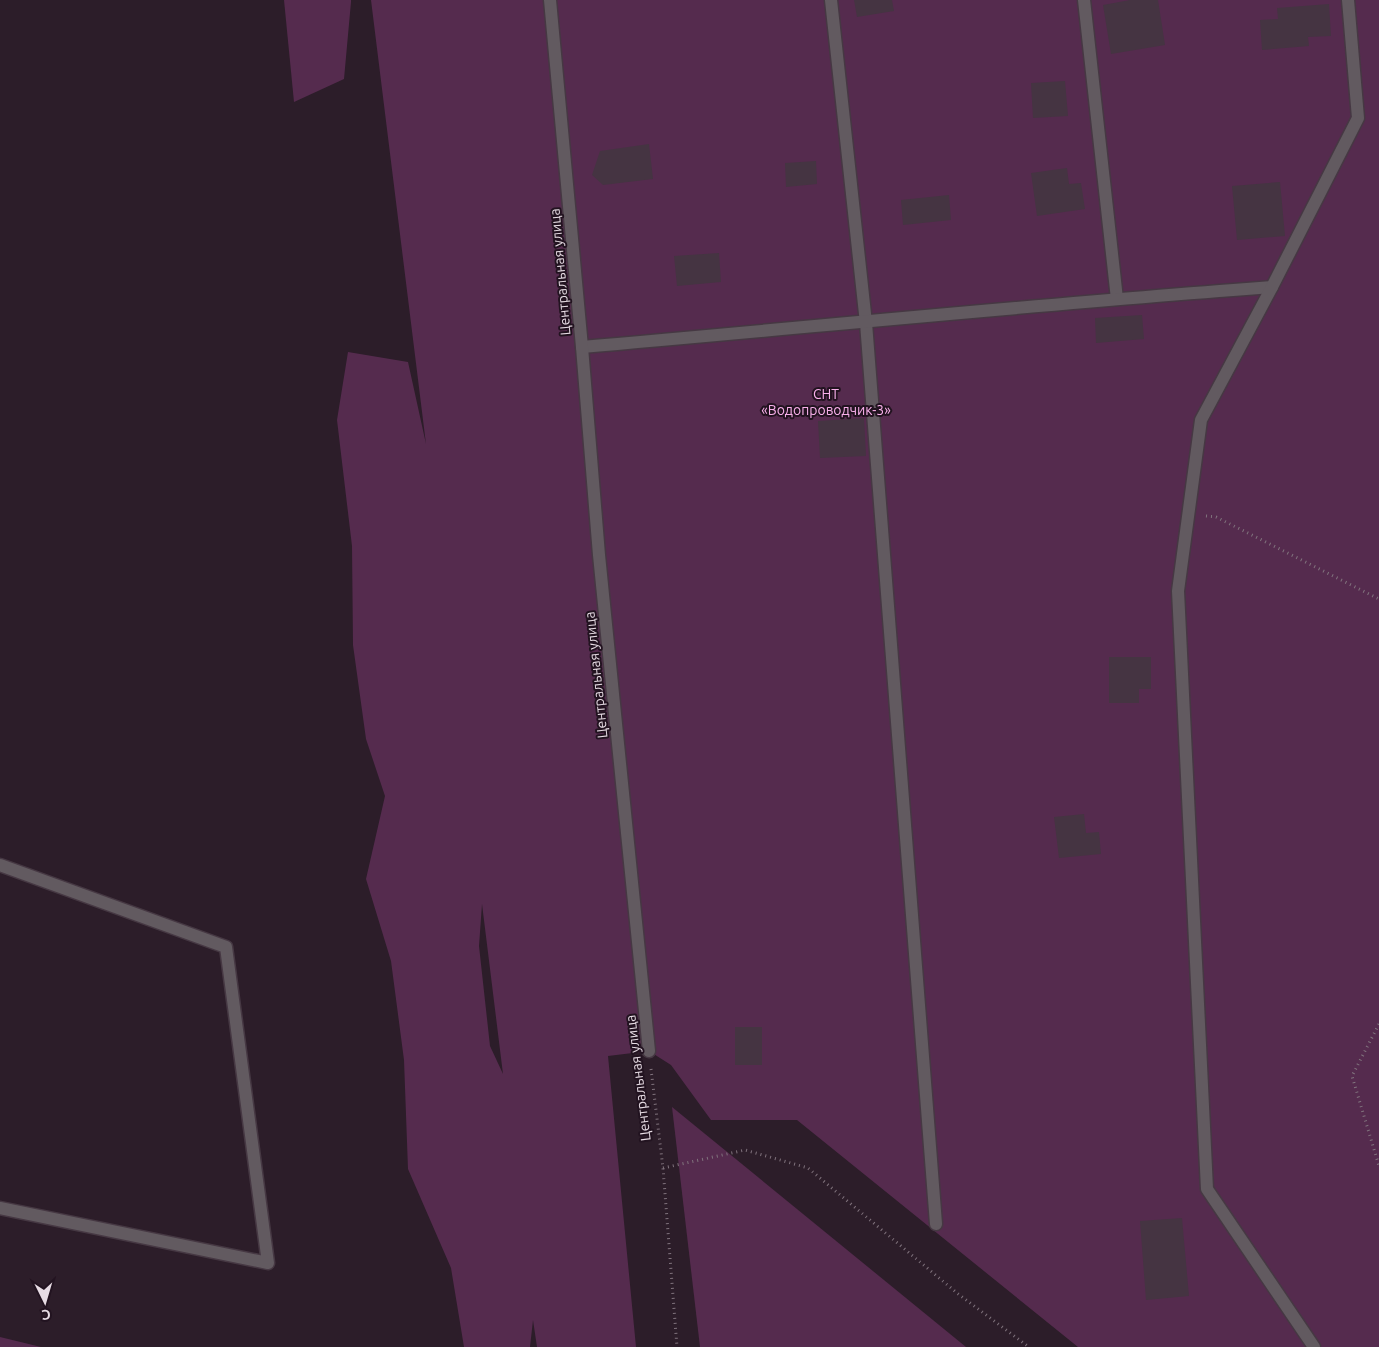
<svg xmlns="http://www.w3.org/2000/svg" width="1379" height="1347" font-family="Ubuntu,sans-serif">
<rect width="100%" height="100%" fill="#2c1d29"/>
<g fill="#552b4e" fill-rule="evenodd">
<path d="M 284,0 L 351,0 L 351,2 L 344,79 L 294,102 Z"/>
<path d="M 371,0 L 1379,0 L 1379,1347 L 1078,1347 L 797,1120 L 711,1120 L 671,1065 L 649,1051 L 608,1056 L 636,1347 L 537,1347 L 533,1320 L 530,1347 L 464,1347 L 451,1268 L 408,1169 L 404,1060 L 391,961 L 366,879 L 385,796 L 366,739 L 353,645 L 352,546 L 337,420 L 348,352 L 408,362 L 426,444 ZM 482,904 L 503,1074 L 490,1046 L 479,946 Z"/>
<path d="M 672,1107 L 966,1347 L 700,1347 Z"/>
<path d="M 0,1337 L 41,1347 L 0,1347 Z"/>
</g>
<g fill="#453442">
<path d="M 854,0 L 892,0 L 894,11 L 857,17 Z"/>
<path d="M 1130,0 L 1158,0 L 1165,45 L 1111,54 L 1103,5 Z"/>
<path d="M 1329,4 L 1331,36 L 1308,37 L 1309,46 L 1262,50 L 1260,20 L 1278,19 L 1277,8 Z"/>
<path d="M 1065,81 L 1068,116 L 1033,118 L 1031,83 Z"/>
<path d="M 649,144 L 653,179 L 603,185 L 592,175 L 600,151 Z"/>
<path d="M 816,161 L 817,184 L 786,187 L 785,163 Z"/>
<path d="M 1067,168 L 1069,184 L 1081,183 L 1085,209 L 1037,216 L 1031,173 Z"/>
<path d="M 1280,182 L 1285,236 L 1237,240 L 1232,186 Z"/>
<path d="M 949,195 L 951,220 L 903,225 L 901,200 Z"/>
<path d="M 719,253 L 721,282 L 677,286 L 674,256 Z"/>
<path d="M 1142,315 L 1144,339 L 1096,343 L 1095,318 Z"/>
<path d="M 864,418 L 866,456 L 820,458 L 818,421 Z"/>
<path d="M 1109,657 L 1151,657 L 1151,689 L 1139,689 L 1139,703 L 1109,703 Z"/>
<path d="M 1084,814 L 1086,833 L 1099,832 L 1101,854 L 1059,858 L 1054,817 Z"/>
<rect x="735" y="1027" width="27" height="38"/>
<path d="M 1182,1218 L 1189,1296 L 1146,1300 L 1140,1221 Z"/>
</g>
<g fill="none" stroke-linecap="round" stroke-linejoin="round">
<g stroke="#463843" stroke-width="15">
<g id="service">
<path d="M 831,0 L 866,323 L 936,1224"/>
<path d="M 1084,0 L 1117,299"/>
<path d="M 582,347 C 812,327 1042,304 1272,287"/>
<path d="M 0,865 L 226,947 L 268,1263 L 0,1208"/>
<path d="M 1314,1347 L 1207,1189 L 1178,591 L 1201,420 L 1272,287 L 1358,118 L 1348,0"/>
</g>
</g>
<g stroke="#463843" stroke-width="15">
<path id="minor" d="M 550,0 L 582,347 L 599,555 L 649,1051"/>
</g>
<g stroke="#80737d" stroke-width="3" stroke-dasharray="1 4" stroke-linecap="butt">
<path d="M 1206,516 L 1216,517 L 1379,599"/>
<path d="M 1379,1024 L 1352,1076 L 1379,1166"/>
<path d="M 651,1069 L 663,1168 L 677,1347"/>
<path d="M 663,1168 L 745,1150 L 808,1168 L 957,1293 L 1029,1347"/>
</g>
<use href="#service" stroke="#625a60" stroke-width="12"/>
<use href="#minor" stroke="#625a60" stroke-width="12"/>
</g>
<g text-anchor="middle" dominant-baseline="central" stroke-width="4" stroke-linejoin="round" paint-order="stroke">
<g font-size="14" fill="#e7dce4" stroke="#221320">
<text transform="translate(560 272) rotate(-95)">Центральная улица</text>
<text transform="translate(596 675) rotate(-96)">Центральная улица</text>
<text transform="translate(638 1078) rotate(-97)">Центральная улица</text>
</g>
<g font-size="14" fill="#f9b0eb" stroke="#221320">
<text x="826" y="394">СНТ<tspan x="826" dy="16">«Водопроводчик-3»</tspan></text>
</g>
</g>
<g transform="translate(45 1302) rotate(175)" stroke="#221320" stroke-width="4" paint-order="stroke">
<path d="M0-4L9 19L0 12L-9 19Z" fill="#e7dce4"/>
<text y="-8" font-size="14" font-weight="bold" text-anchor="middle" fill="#e7dce4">С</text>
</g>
</svg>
